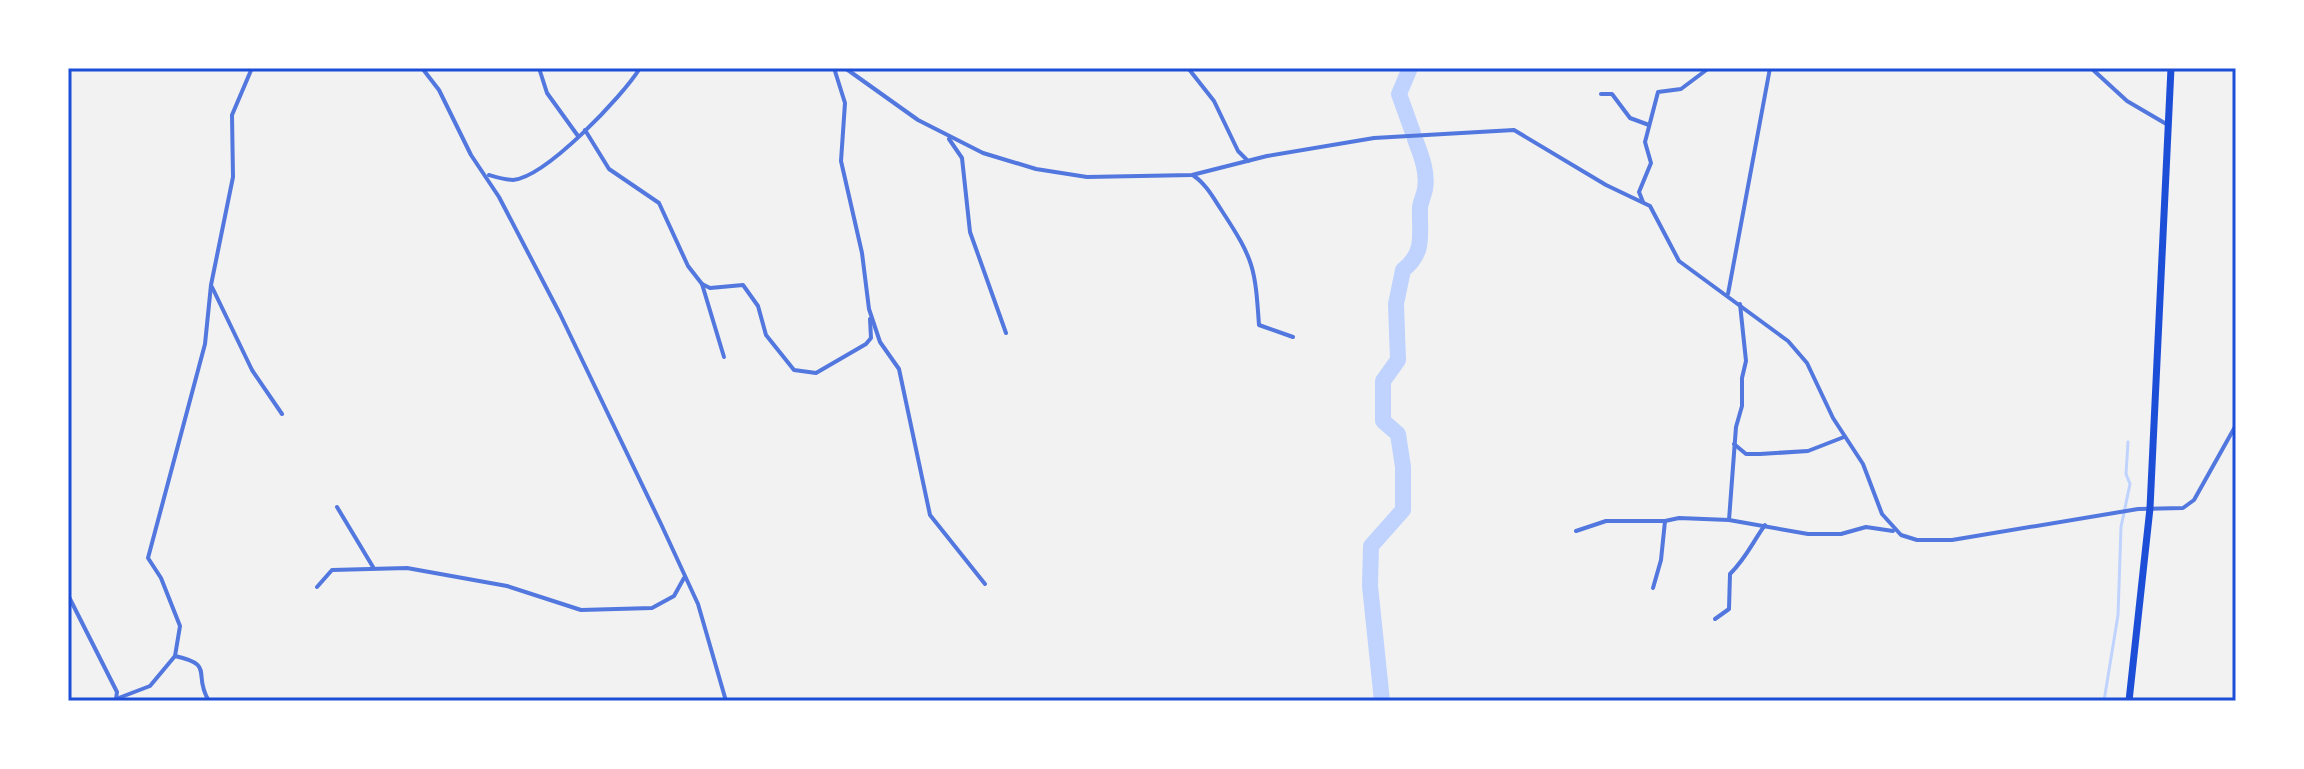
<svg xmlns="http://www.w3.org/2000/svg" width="2304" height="769" font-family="'Libre Baskerville',serif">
<rect width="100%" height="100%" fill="#f2f2f2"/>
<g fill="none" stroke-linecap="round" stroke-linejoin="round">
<path stroke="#bfd3fe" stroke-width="3" d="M 2104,701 L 2118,615 L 2121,527 L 2130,484 L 2126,474 L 2128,442"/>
<g stroke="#bfd3fe" stroke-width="16">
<path d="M 1410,68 L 1399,94 L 1413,133"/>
<path d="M 1382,701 L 1370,586 L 1371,546 L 1403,510 L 1403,467 L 1398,434 L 1383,421 L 1383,381 L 1398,360 L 1396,304 L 1403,270 C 1426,252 1419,234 1420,207 C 1421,201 1424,195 1425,189 C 1428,172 1421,155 1415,139"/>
</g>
<g stroke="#5277de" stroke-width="4">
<path d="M 422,68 L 439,90 L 471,155 L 499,197 L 560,314 L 661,524 L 698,604 L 726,701"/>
<path d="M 539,68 L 547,93 L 578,136"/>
<path d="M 834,68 L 845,103 L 841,161 L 862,253 L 869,309 L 880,342 L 899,369 L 930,515 L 985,584"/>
<path d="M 845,68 L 918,120 L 983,153 L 1036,169 L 1087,177 L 1192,175 L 1267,156 L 1374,138 L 1514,130 L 1606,185 L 1650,206 L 1679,261 L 1788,341 L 1807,363 L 1833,418 L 1863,464 L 1882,514 L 1901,535 L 1917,540 L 1952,540 L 2138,509 L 2183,508 L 2194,500 L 2236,425"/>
<path d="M 1188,68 L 1214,101 L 1238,151 L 1248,161"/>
<path d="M 2091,68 L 2127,101 L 2168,125"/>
<path d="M 1601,94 L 1612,94 L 1630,118 L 1649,125"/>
<path d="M 585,130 L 609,169 L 659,203 L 688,266 L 702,284 L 710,288 L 743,285 L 758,306 L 766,335 L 794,370 L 816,373 L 866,344 L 871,338 L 870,319"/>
<path d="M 949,139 L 962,158 L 970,232 L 1006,333"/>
<path d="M 489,175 C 496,177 506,180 513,180 C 546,177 623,96 640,68"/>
<path d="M 1194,176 C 1206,184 1214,199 1222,211 C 1254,260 1255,267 1259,325 L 1293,337"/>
<path d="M 1643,202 L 1639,192 L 1651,163 L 1645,142 L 1658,92 L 1681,89 L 1709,68"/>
<path d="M 702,284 L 724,357"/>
<path d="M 212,287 L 252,370 L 282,414"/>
<path d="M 1728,294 L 1770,68"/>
<path d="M 1734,444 L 1746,454 L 1760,454 L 1808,451 L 1844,437"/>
<path d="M 337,507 L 373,567"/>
<path d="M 1729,520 L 1736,427 L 1742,406 L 1742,378 L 1746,361 L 1740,304"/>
<path d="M 1576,531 L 1606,521 L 1665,521 L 1679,518 L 1729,520 L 1808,534 L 1841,534 L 1866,527 L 1893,531"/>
<path d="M 317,587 L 332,570 L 407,568 L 507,586 L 581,610 L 652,608 L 674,596 L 684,578"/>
<path d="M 1653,588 L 1661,560 L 1665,521"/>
<path d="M 68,595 L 117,692 L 116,699"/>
<path d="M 1715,619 L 1729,609 L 1730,574 C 1747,557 1752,543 1765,525"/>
<path d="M 175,656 L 180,626 L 161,578 L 148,558 L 205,344 L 211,285 L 233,177 L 232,115 L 252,68"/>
<path d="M 116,699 L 150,686 L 175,656 C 216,665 192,674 209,701"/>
</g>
<path stroke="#1d4ed8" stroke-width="7" d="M 2129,701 L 2150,508 L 2171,68"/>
</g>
<rect width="2304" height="769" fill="none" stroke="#ffffff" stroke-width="140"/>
<rect x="70" y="70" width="2164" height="629" fill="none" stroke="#1d4ed8" stroke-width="3"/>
</svg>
